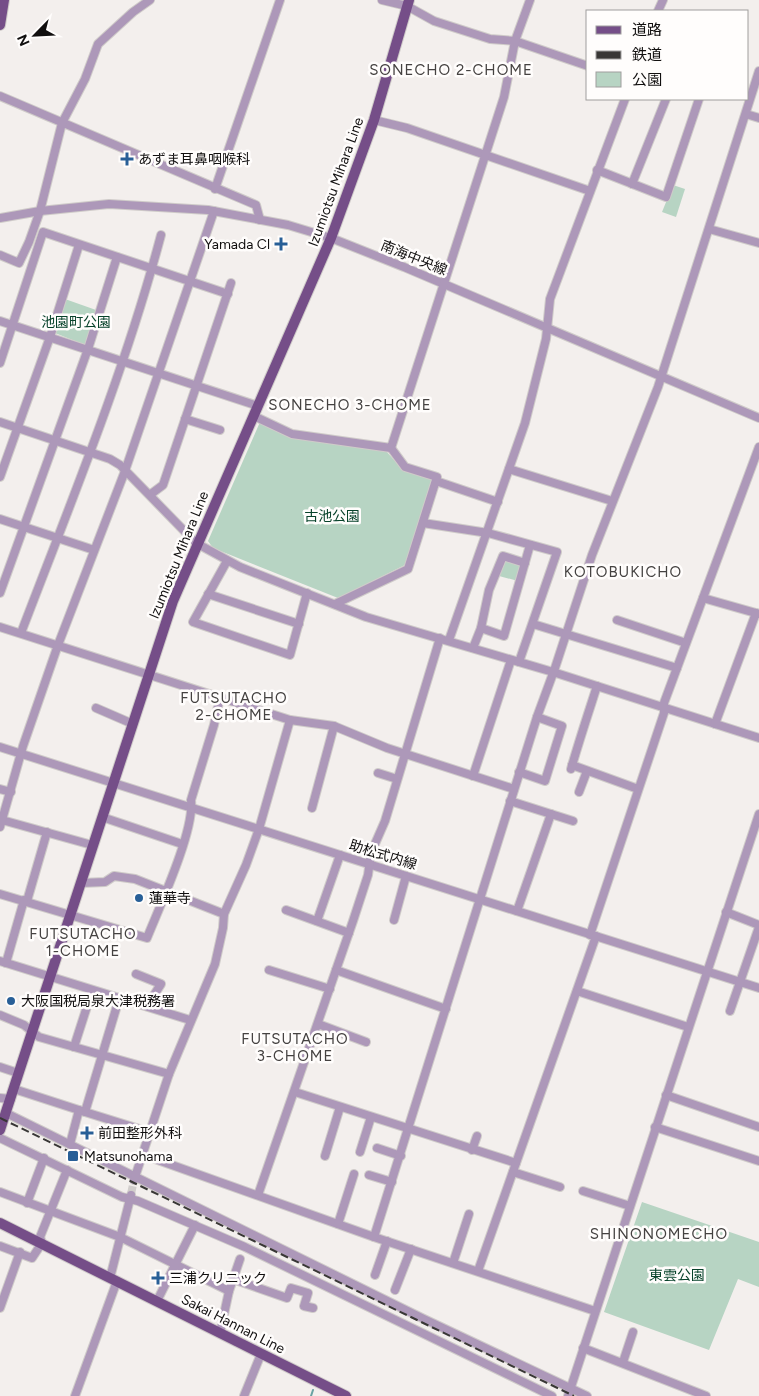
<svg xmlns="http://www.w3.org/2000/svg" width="759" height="1396" font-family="Figtree,'Noto Sans JP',sans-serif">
<rect width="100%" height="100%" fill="#f3efed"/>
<g fill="#b7d4c3">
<path d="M 673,185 L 685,189 L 676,217 L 662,212 Z"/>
<path d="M 65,299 L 96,310 L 87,342 L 85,345 L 55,333 Z"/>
<path d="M 260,422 L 292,436 L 386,451 L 402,469 L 432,478 L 405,565 L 338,598 L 213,548 L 208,541 Z"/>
<path d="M 504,561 L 523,566 L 518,581 L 499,576 Z"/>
<path d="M 642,1202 L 759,1242 L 759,1287 L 738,1279 L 709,1350 L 604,1312 Z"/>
</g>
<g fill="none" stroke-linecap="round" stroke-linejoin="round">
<path stroke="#6aa2a3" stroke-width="2" d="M 311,1396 L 313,1390"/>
<path stroke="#d1cdcc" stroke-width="8" stroke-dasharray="8 4" stroke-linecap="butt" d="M 131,1194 L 134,1180"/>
<g stroke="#cfcbc9" stroke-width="10">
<g id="minor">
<path d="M 382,0 L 407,6 L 434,21 L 490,39 L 515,41 L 588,66"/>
<path d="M 658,11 L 663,0"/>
<path d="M 0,96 L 256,205 L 260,220"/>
<path d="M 746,114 L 759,118"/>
<path d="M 374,120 L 407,128 L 590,191"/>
<path d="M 597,170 L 666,197 L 699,99"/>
<path d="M 632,184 L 666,99"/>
<path d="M 215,189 L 280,0"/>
<path d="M 0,218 L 40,211 L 109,204 L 208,210 L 288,225 L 331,238 L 404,267 L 759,418"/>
<path d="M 709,229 L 759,243"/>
<path d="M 0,255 L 19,263 L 29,242 L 40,211 L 62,123 L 85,79 L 98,44 L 133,12 L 150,0"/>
<path d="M 0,321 L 258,406"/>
<path d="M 0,363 L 43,232 L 228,294"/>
<path d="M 254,416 L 292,434 L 391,448 L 504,97 L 515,41 L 530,0"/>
<path d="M 185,419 L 220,430"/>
<path d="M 0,422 L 110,459 L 120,465 L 196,543 L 240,567 L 366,617 L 553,672 L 759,738"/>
<path d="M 509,469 L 612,501"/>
<path d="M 0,477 L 50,337 L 79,245"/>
<path d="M 436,481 L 498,502"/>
<path d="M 151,494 L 163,485 L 231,283"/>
<path d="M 0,519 L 94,550"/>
<path d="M 423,523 L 488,533 L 557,552 L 519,662"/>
<path d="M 227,561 L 193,622 L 290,655 L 307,593"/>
<path d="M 0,593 L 88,349 L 117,257"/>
<path d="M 208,594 L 299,624"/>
<path d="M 703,598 L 759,614"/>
<path d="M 335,604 L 408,569 L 437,477 L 405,467 L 391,448"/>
<path d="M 617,620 L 686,643"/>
<path d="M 533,624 L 677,668"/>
<path d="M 0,627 L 290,720 L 334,726 L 387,748 L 514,789"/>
<path d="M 481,628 L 489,590 L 503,556 L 525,563"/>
<path d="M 21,633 C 71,502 125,371 161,235"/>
<path d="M 449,640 L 525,423 L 546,339 L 550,299 L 625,99"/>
<path d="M 473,648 L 481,628 L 504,636 L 530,545"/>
<path d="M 96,708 L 133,724"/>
<path d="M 715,724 L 756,613"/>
<path d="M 0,747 L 759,988"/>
<path d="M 572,765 L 638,789"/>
<path d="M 571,769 C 579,741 588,714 597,686"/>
<path d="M 519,772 L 545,781 L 562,726 L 537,717"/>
<path d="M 378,773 L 397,779"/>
<path d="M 473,776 L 511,660"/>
<path d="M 0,789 L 11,792"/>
<path d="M 579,792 L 587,771"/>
<path d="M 510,801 L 573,821"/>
<path d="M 312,808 L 334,726"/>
<path d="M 102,817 L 182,844"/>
<path d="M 2,820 L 92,845"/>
<path d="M 0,827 L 23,746 L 58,645 L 125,471 L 214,211"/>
<path d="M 81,883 L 105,882 L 114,876 L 135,879 L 224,914"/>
<path d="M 0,894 L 147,938 C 159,908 195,830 191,800 L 214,725 L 220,697"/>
<path d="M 27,901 L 47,832"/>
<path d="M 286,910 L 349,933"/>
<path d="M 517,911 L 551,814"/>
<path d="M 726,912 L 759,925"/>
<path d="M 394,920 L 406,876"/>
<path d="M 317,921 L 340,855"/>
<path d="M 590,935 L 664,713 L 664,703 L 759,447"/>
<path d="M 0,961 L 190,1020"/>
<path d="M 6,963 L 24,900"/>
<path d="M 269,970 L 330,989"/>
<path d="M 336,970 L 446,1009"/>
<path d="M 136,974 L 161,984 L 147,1006"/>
<path d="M 577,991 L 688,1027"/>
<path d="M 119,999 L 85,1112 L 149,1132"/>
<path d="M 730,1011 L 759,927"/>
<path d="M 0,1015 L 24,1025 L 39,1037 L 169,1074"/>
<path d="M 318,1024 L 366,1042"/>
<path d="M 74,1047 L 92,991"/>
<path d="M 0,1067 L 18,1073"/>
<path d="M 14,1089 L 85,1112"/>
<path d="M 295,1092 L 516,1163"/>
<path d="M 666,1095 L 759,1127"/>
<path d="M 0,1098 L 11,1099"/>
<path d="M 6,1113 L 424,1319 L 587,1396"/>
<path d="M 655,1127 L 759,1161"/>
<path d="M 0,1138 L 122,1197 L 138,1201 L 245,1247 L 552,1396"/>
<path d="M 70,1144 L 79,1110"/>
<path d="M 377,1148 L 401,1156"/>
<path d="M 472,1150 L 477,1136"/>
<path d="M 360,1152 L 371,1117"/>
<path d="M 141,1154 L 374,1237 L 595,1311"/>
<path d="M 325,1156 L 340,1107"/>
<path d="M 513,1172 L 560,1187"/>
<path d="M 369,1175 L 392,1182"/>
<path d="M 134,1180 L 169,1074 L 215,964 L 223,928 L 224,914 L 246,865 L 259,829 L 290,720"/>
<path d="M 583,1191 L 630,1206"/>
<path d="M 0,1192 L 120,1237 L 229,1291"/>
<path d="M 258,1195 L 353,921 L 368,875 L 371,853 L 385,821 L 440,638"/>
<path d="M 27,1203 L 44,1158"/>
<path d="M 338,1224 L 354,1174"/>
<path d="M 374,1237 L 537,717 L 555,668 L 592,555 L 658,387 L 759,71"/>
<path d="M 0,1246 L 32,1258 L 42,1243 L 40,1237 L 67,1170"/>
<path d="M 453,1263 L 469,1214"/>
<path d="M 478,1271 L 596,936"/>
<path d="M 375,1275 L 387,1241"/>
<path d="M 110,1278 L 131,1195"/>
<path d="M 233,1279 L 287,1298 L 291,1288 L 308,1293 L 304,1306 L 313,1308"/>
<path d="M 395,1290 L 411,1249"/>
<path d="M 157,1301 L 195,1225"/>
<path d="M 0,1308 L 20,1252"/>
<path d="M 220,1333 L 229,1291 L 240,1259"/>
<path d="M 583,1348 L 706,1396"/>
<path d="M 623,1362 L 633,1332"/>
<path d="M 75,1396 L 117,1281"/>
<path d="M 244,1396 L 261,1354"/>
<path d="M 568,1396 L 759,814"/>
</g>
</g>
<g stroke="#cfcbc9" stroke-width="12">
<g id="major">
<path d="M 0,25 L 4,0"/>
<path d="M 0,1130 L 173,601 L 331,238 L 374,120 L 409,0"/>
<path d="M 0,1223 L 346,1396"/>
</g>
</g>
<use href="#minor" stroke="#ad98b9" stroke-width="8"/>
<use href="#major" stroke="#754e88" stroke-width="10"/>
<path stroke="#393736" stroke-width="2" stroke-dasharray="8 4" stroke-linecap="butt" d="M 0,1118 L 574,1396"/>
</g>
<g fill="#285f97" stroke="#fffdfc" stroke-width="2">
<path d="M124.5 151.5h5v5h5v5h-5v5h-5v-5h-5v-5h5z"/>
<path d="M278.5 236.5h5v5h5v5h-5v5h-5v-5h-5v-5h5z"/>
<circle cx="139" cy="898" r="5"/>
<circle cx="11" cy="1001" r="5"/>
<path d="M84.5 1125.5h5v5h5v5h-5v5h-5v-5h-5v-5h5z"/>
<rect x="67" y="1150" width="12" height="12" rx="2.5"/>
<path d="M155.5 1270.5h5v5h5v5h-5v5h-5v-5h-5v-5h5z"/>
</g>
<g text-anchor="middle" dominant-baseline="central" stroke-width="5" stroke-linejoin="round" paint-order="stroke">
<g font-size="14" fill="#110f0f" stroke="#fffdfc" text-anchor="start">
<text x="138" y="159">あずま耳鼻咽喉科</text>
<text x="270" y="244" text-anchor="end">Yamada Cl</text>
<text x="149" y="898">蓮華寺</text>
<text x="21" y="1001">大阪国税局泉大津税務署</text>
<text x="98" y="1133">前田整形外科</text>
<text x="84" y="1156">Matsunohama</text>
<text x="169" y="1278">三浦クリニック</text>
</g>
<g font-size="14" fill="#110f0f" stroke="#fffdfc">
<text transform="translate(336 182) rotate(-70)">Izumiotsu Mihara Line</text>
<text transform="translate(414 258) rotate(22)">南海中央線</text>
<text transform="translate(179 555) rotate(-68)">Izumiotsu Mihara Line</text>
<text transform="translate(383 855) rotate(17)">助松式内線</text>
<text transform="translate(233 1324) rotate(27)">Sakai Hannan Line</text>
</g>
<g font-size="14" fill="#07422a" stroke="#fffdfc">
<text x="76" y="322">池園町公園</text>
<text x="332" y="516">古池公園</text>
<text x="677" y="1275">東雲公園</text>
</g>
<g font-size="15" letter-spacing="1" fill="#454241" stroke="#fffdfc">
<text x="451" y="70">SONECHO 2-CHOME</text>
<text x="350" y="405">SONECHO 3-CHOME</text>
<text x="623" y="572">KOTOBUKICHO</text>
<text x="234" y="698">FUTSUTACHO<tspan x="234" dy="17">2-CHOME</tspan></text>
<text x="83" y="934">FUTSUTACHO<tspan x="83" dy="17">1-CHOME</tspan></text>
<text x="295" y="1039">FUTSUTACHO<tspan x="295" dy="17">3-CHOME</tspan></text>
<text x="659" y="1234">SHINONOMECHO</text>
</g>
</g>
<rect x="586" y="10" width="162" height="90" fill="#fffdfc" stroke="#a09e9d"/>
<rect x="596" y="26" width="25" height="8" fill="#754e88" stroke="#a09e9d"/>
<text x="632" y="35" font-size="15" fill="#110f0f">道路</text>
<rect x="596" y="51" width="25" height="8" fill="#393736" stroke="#a09e9d"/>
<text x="632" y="60" font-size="15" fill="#110f0f">鉄道</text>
<rect x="596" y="72" width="25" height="15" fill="#b7d4c3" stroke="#a09e9d"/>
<text x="632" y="85" font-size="15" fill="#110f0f">公園</text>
<g transform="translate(35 35) rotate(246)" stroke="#fffdfc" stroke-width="4" paint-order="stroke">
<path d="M0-4L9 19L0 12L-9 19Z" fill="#110f0f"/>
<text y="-8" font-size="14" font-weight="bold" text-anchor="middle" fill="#110f0f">N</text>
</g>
</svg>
